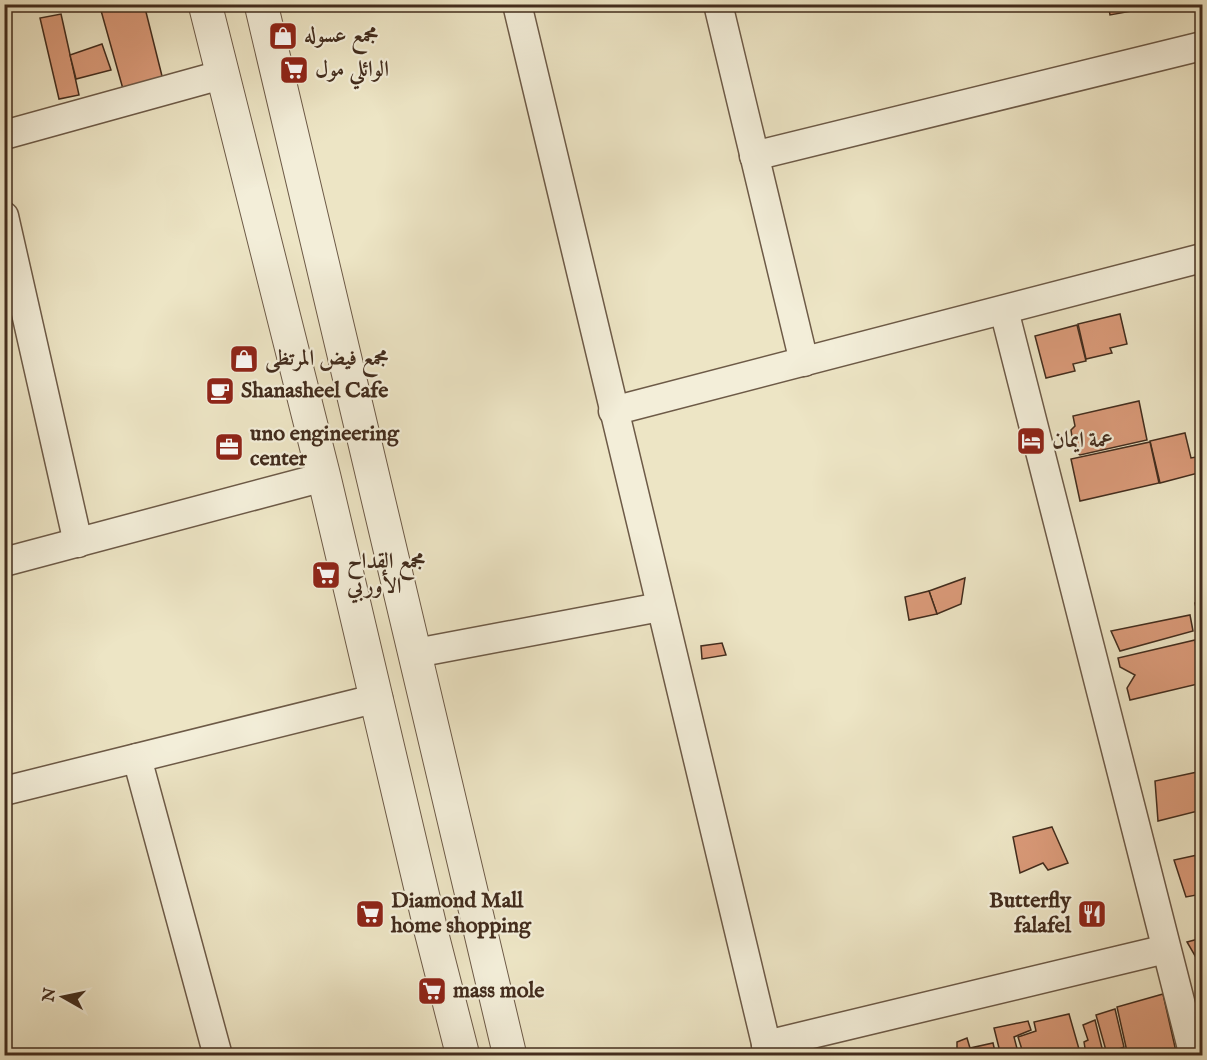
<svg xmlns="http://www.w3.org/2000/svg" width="1207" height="1060" font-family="'IM FELL English',Amiri,serif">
<rect width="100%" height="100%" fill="#ede5c5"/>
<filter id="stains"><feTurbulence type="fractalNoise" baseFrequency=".00333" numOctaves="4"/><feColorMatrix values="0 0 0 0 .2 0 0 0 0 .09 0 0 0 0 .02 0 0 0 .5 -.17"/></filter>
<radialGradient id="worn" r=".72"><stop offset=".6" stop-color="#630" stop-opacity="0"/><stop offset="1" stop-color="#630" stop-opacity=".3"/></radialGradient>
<g fill="#da9a79" stroke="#422c1d" stroke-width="1.5">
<path d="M 110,4 L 144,4 L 163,80 L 123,89 L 100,7 Z"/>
<path d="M 1108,4 L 1142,4 L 1143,9 L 1110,15 Z"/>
<path d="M 61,14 L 79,95 L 59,99 L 40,18 Z"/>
<path d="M 102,44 L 111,70 L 76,79 L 70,55 Z"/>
<path d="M 1120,314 L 1127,344 L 1110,348 L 1112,353 L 1086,359 L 1078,324 Z"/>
<path d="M 1077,325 L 1086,361 L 1073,364 L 1075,371 L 1046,378 L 1035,336 Z"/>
<path d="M 1139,401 L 1147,440 L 1080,455 L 1074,450 L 1071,430 L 1075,426 L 1073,416 Z"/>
<path d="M 1185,433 L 1191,458 L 1202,456 L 1202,472 L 1160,483 L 1150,441 Z"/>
<path d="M 1150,442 L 1159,483 L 1080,501 L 1071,459 Z"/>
<path d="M 965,578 L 961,604 L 937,614 L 929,591 Z"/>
<path d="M 929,591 L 937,614 L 909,620 L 905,597 Z"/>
<path d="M 1202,601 L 1202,635 L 1195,603 Z"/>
<path d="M 1190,615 L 1193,631 L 1120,651 L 1111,631 Z"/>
<path d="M 1195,640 L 1202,683 L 1130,700 L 1127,688 L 1135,675 L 1120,667 L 1118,658 Z"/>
<path d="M 722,643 L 726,655 L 702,659 L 701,646 Z"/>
<path d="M 1202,771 L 1202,810 L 1158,821 L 1155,781 Z"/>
<path d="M 1052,827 L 1068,863 L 1048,870 L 1043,863 L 1020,873 L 1013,837 Z"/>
<path d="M 1202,854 L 1202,894 L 1186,897 L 1174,860 Z"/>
<path d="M 1202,938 L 1202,960 L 1198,961 L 1187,942 Z"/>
<path d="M 1163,994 L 1177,1056 L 1128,1056 L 1117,1007 Z"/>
<path d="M 1115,1009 L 1124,1047 L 1107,1054 L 1096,1015 Z"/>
<path d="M 1069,1014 L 1081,1056 L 1024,1056 L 1018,1037 L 1036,1031 L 1034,1022 Z"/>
<path d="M 1095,1020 L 1104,1056 L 1093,1056 L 1096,1050 L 1086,1054 L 1084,1042 L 1088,1040 L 1083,1025 Z"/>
<path d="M 1028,1021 L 1031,1030 L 1014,1037 L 1019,1056 L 1001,1056 L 994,1028 Z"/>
<path d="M 967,1038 L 970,1048 L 993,1043 L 996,1056 L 937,1056 L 957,1049 L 957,1042 Z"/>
</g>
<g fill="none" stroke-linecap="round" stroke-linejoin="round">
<g stroke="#6d5a47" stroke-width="31">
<g id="minor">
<path d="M 517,4 L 769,1056"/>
<path d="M 718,4 L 804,362"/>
<path d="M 4,135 L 221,75"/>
<path d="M 754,156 L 1202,46"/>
<path d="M 4,216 L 78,543"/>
<path d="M 1004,310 L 1194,1056"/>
<path d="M 613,411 L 1202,258"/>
<path d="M 4,562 L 324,477"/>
<path d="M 416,653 L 660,607"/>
<path d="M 137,758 L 218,1056"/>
<path d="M 4,791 L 378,698"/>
<path d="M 766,1045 L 1166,949"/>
</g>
</g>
<g stroke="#6d5a47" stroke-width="35">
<g id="tertiary">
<path d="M 205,4 L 324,477 L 431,931 L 463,1056"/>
<path d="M 261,4 L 510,1056"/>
</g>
</g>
<use href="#minor" stroke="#f3eed9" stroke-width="28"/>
<use href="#tertiary" stroke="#f3eed9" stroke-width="33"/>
</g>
<defs>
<g id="shop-square" transform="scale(1.5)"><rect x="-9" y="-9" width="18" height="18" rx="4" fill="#8f2418" stroke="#f3eed9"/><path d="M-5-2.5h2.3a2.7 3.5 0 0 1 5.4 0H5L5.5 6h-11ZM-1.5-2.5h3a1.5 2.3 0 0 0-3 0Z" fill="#fff"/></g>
<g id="supermarket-square" transform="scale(1.5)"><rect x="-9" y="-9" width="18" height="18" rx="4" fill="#8f2418" stroke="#f3eed9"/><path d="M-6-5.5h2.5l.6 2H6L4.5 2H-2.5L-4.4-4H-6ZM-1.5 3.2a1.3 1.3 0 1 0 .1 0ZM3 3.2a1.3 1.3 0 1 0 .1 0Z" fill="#fff"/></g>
<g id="cafe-square" transform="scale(1.5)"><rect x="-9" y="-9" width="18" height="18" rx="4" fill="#8f2418" stroke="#f3eed9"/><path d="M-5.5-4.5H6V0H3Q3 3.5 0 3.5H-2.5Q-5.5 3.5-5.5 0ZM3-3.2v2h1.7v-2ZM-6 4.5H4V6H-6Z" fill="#fff"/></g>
<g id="hotel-square" transform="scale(1.5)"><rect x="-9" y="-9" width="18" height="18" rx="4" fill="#8f2418" stroke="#f3eed9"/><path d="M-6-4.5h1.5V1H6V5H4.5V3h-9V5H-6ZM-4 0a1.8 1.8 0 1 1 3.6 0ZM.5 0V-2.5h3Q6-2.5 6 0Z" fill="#fff"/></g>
<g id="office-square" transform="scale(1.5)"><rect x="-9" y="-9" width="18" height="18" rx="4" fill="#8f2418" stroke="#f3eed9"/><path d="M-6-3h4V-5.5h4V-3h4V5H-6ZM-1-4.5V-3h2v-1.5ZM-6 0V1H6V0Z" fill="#fff"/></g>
<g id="restaurant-square" transform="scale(1.5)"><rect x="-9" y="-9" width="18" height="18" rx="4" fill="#8f2418" stroke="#f3eed9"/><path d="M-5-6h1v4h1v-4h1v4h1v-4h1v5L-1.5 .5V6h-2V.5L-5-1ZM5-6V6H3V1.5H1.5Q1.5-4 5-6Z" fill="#fff"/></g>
</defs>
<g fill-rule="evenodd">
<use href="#shop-square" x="283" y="36"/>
<use href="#supermarket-square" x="294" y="70"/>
<use href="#shop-square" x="244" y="359"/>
<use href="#cafe-square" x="220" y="391"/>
<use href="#hotel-square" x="1031" y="441"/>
<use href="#office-square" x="229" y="447"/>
<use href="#supermarket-square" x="326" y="575"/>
<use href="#supermarket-square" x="370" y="914"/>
<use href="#restaurant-square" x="1092" y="914"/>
<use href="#supermarket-square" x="432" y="991"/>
</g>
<g text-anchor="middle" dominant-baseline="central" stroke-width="4.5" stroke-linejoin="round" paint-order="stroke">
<g font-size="22" font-weight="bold" fill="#422c1d" stroke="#f3eed9" text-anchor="start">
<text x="304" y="36">مجمع عسوله</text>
<text x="315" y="70">الوائلي مول</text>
<text x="265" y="359">مجمع فيض المرتظى</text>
<text x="241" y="391">Shanasheel Cafe</text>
<text x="250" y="434">uno engineering<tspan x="250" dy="25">center</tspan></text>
<text x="1052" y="441">عمة ايمان</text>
<text x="347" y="562">مجمع القداح<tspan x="347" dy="25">الأوربي</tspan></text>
<text x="391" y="901">Diamond Mall<tspan x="391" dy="25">home shopping</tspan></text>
<text x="1071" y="901" text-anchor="end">Butterfly<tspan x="1071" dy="25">falafel</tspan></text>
<text x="453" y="991">mass mole</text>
</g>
</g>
<rect width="1207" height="1060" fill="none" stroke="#ede5c5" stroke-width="24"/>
<rect x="6" y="6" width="1195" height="1048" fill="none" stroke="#422c1d" stroke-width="3"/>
<rect x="12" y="12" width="1183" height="1036" fill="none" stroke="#422c1d" stroke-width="1.5"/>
<g transform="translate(63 997) rotate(279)" stroke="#f3eed9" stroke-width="4.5" paint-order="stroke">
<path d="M0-4.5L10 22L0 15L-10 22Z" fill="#422c1d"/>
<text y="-9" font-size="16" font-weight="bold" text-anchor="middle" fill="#422c1d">N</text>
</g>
<rect width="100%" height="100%" filter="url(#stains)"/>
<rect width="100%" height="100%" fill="url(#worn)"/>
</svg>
